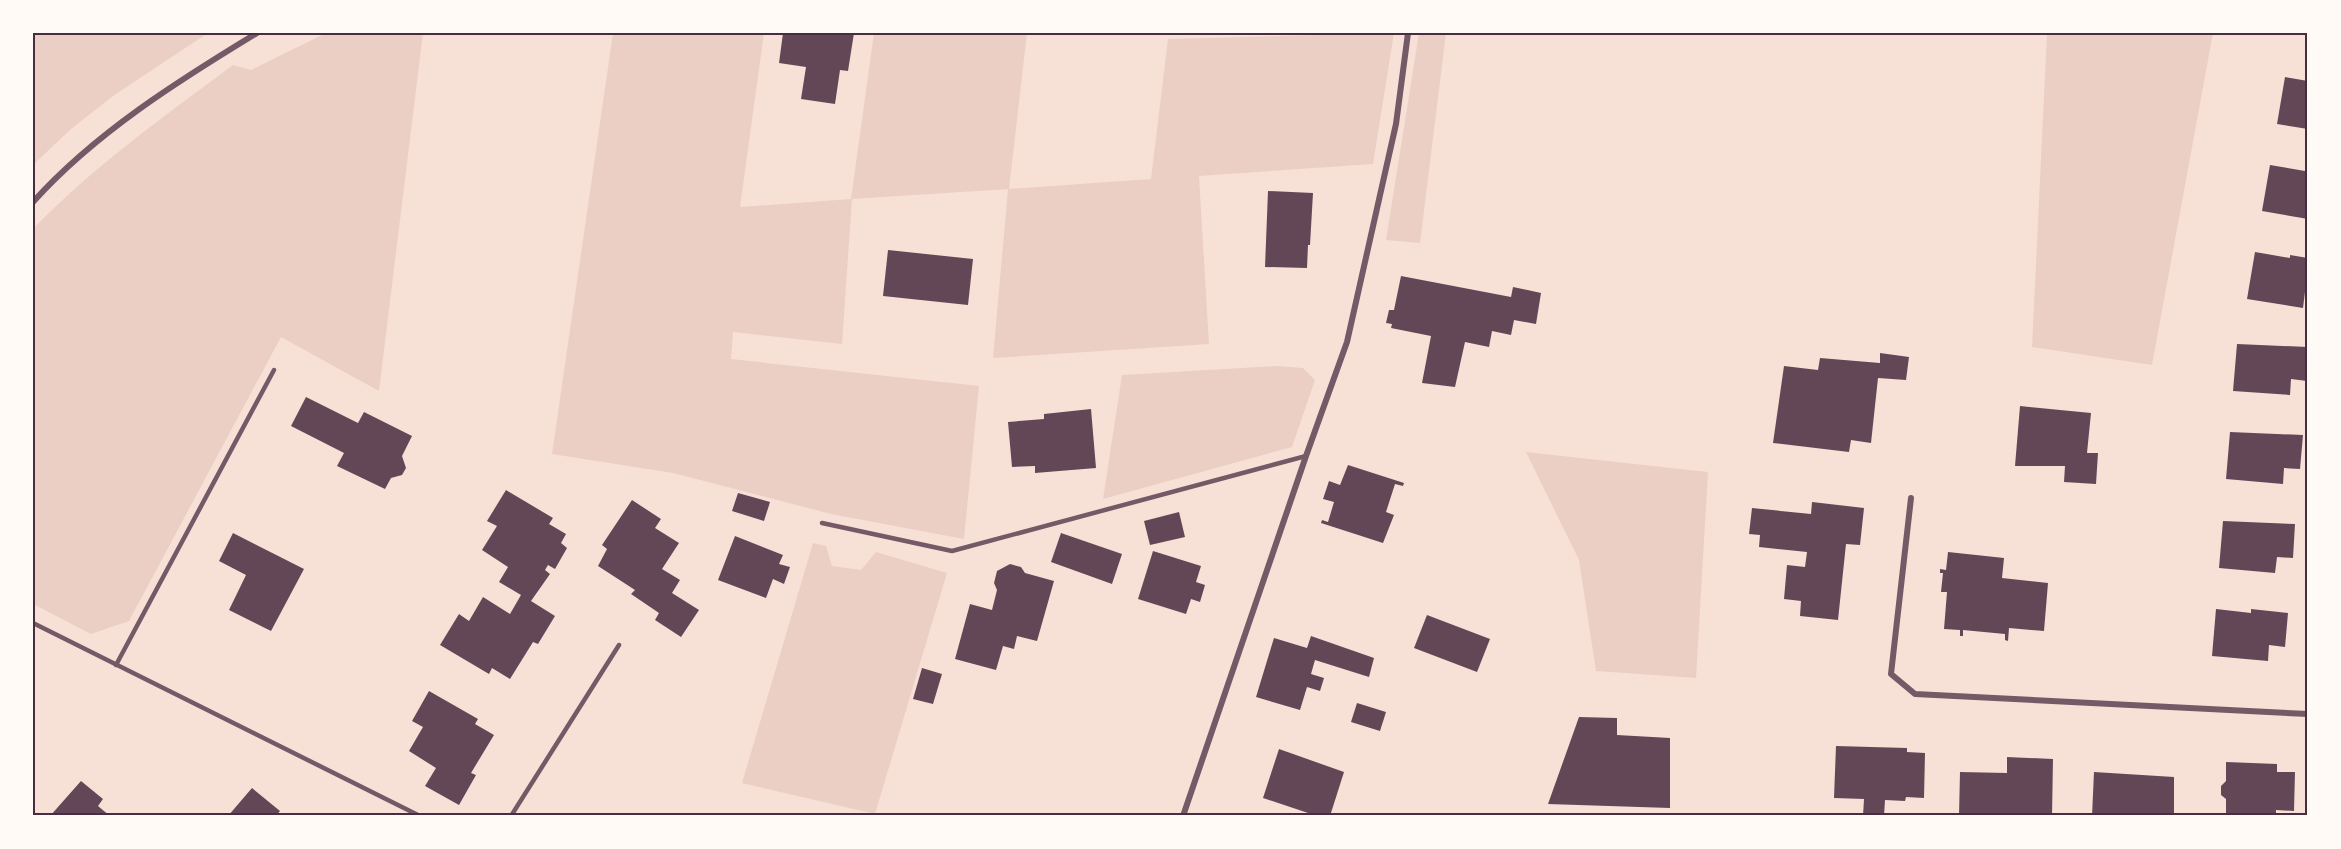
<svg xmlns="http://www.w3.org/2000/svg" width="2341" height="849" font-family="'PT Serif',serif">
<rect width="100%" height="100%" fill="#f7e1d7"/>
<g fill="#ebcfc5">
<path d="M 33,33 L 208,33 L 113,96 L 71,129 L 33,165 Z"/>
<path d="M 326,33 L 423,33 L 379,391 L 281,337 L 129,621 L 91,634 L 33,604 L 33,229 C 94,166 163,117 233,65 L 251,70 Z"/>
<path d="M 613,33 L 764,33 L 740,207 L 851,199 L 874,33 L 1027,33 L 1009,189 L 1151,179 L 1168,39 L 1394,33 L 1373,164 L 1199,176 L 1209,344 L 993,358 L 1008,189 L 852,199 L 842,344 L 733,332 L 731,359 L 979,386 L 964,539 L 831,514 L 673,473 L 552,454 Z"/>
<path d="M 1419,33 L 1446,33 L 1420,243 L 1386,240 Z"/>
<path d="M 2047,33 L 2213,33 L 2152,365 L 2032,347 Z"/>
<path d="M 1277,366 L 1303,368 L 1315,380 L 1292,447 L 1103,499 L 1122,375 Z"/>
<path d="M 1526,452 L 1708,472 L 1696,678 L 1596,671 L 1579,560 Z"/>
<path d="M 813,543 L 826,546 L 832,566 L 861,570 L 876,552 L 947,573 L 875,814 L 742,783 Z"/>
</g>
<g fill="#644757">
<path d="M 783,33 L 854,33 L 848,71 L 840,70 L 835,104 L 801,99 L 806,67 L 779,63 Z"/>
<path d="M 2285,77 L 2308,81 L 2308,129 L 2277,124 Z"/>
<path d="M 2270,165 L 2305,171 L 2305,168 L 2308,168 L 2308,219 L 2262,211 Z"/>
<path d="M 1268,191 L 1313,193 L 1310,245 L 1308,245 L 1307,268 L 1265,267 Z"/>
<path d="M 888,250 L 973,259 L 968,305 L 883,296 Z"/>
<path d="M 2255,252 L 2290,258 L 2290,255 L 2308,258 L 2308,293 L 2305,292 L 2303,308 L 2247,299 Z"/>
<path d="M 1401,276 L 1511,297 L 1513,287 L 1541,293 L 1536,324 L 1514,320 L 1511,335 L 1492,331 L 1489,347 L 1465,342 L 1455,387 L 1422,383 L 1431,336 L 1391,328 L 1392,324 L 1386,323 L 1389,310 L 1394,310 Z"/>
<path d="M 2237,344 L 2308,347 L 2307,381 L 2291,379 L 2290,395 L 2233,391 Z"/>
<path d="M 1880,353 L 1909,357 L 1906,380 L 1878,378 L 1871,443 L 1851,440 L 1849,452 L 1773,443 L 1784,366 L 1818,370 L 1820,358 L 1880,363 Z"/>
<path d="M 306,397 L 358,423 L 364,412 L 412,436 L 402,456 L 406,468 L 402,475 L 391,478 L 385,489 L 337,466 L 344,453 L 291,426 Z"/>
<path d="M 2020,406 L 2091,413 L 2087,453 L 2098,453 L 2096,484 L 2064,482 L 2065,466 L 2015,466 Z"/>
<path d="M 1091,409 L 1096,468 L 1035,473 L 1035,466 L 1012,467 L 1008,422 L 1044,419 L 1044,414 Z"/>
<path d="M 2230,432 L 2303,435 L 2300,469 L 2284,468 L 2283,484 L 2226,479 Z"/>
<path d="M 1348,465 L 1404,483 L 1403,486 L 1395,484 L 1386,512 L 1394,515 L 1383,543 L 1321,523 L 1322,520 L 1328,522 L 1334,502 L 1323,499 L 1329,481 L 1340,485 Z"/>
<path d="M 506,490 L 553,518 L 549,524 L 566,534 L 561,543 L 567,548 L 555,569 L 548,565 L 545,570 L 550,574 L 531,601 L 555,616 L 538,644 L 533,642 L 510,679 L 492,668 L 489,674 L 440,645 L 459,614 L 469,621 L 483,597 L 510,614 L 521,595 L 499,582 L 508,567 L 482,550 L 497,526 L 487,521 Z"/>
<path d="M 738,493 L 770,502 L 764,521 L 732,511 Z"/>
<path d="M 632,500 L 661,519 L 655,528 L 679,543 L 662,569 L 680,580 L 672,593 L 699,610 L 681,637 L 655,620 L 659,613 L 631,594 L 635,590 L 598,566 L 607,549 L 602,545 Z"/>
<path d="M 1812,502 L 1864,508 L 1860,545 L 1846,544 L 1838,620 L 1800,616 L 1801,601 L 1784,599 L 1787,565 L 1805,567 L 1807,552 L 1759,547 L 1760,535 L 1749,534 L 1752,508 L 1811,514 Z"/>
<path d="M 1179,512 L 1185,537 L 1150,545 L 1144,521 Z"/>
<path d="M 2223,521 L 2295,524 L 2293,558 L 2277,557 L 2275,573 L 2219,568 Z"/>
<path d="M 233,533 L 304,569 L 271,631 L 229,610 L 246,575 L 219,561 Z"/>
<path d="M 1061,533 L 1122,554 L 1112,584 L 1051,562 Z"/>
<path d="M 735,536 L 783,555 L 779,564 L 790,567 L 784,584 L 773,579 L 766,598 L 718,580 Z"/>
<path d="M 1153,551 L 1201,566 L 1196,582 L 1205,585 L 1200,602 L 1191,599 L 1186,614 L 1138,599 Z"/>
<path d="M 1948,552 L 2004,558 L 2002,578 L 2048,583 L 2044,631 L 2009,628 L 2008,641 L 2005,640 L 2005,634 L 1963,630 L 1963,636 L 1960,636 L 1960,630 L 1944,629 L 1947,592 L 1941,592 L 1943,573 L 1940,573 L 1940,569 L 1946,570 Z"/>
<path d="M 1010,564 L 1021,567 L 1025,573 L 1054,581 L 1037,641 L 1017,636 L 1014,649 L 1003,646 L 996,670 L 955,659 L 970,604 L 992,610 L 997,590 L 994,583 L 997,571 Z"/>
<path d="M 2216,609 L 2251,613 L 2251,609 L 2288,613 L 2285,647 L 2269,645 L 2268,661 L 2212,656 Z"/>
<path d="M 1427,615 L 1490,639 L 1477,672 L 1414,648 Z"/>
<path d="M 1311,636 L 1374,658 L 1369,677 L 1315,660 L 1311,674 L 1324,678 L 1320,691 L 1307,687 L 1300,710 L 1256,697 L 1274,638 L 1307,648 Z"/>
<path d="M 922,668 L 942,674 L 933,704 L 913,699 Z"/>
<path d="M 429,691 L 478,719 L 475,724 L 494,735 L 471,773 L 476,775 L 459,805 L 425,786 L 436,768 L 409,751 L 423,727 L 412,721 Z"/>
<path d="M 1357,703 L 1386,712 L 1380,731 L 1351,722 Z"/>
<path d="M 1579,717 L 1617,718 L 1617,735 L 1670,738 L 1670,808 L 1548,804 Z"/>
<path d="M 1836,746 L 1907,748 L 1907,752 L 1925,753 L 1924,798 L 1906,797 L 1905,801 L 1885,800 L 1884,816 L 1863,816 L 1864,799 L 1834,798 Z"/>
<path d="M 1279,749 L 1344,772 L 1330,816 L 1317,816 L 1263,798 Z"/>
<path d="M 2007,757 L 2053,759 L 2052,816 L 1959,816 L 1960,772 L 2007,773 Z"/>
<path d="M 2226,762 L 2277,764 L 2277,772 L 2295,772 L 2294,811 L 2276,810 L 2276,816 L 2226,816 L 2226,799 L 2221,795 L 2221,786 L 2226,781 Z"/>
<path d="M 2094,772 L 2174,777 L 2174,816 L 2092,816 Z"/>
<path d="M 81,781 L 103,799 L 98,806 L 110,816 L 50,816 Z"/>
<path d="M 252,788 L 280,811 L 276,816 L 228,816 Z"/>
</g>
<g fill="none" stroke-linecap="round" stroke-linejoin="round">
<g stroke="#755966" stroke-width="4.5">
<path d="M 822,523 L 952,551 L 1306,456"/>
<path d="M 33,623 L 420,816"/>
<path d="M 116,665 L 274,370"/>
<path d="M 511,816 L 619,645"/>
</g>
<g stroke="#755966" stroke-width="6">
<path d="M 33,202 C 95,133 178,81 257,33"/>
<path d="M 1911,498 L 1891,674 L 1915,694 L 2308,714"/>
<path d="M 1183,816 L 1306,456 L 1347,342 L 1396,124 L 1408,33"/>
</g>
</g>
<rect width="2341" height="849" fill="none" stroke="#fffaf5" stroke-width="69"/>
<rect x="34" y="34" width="2272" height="780" fill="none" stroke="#4a2c40" stroke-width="2"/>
</svg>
